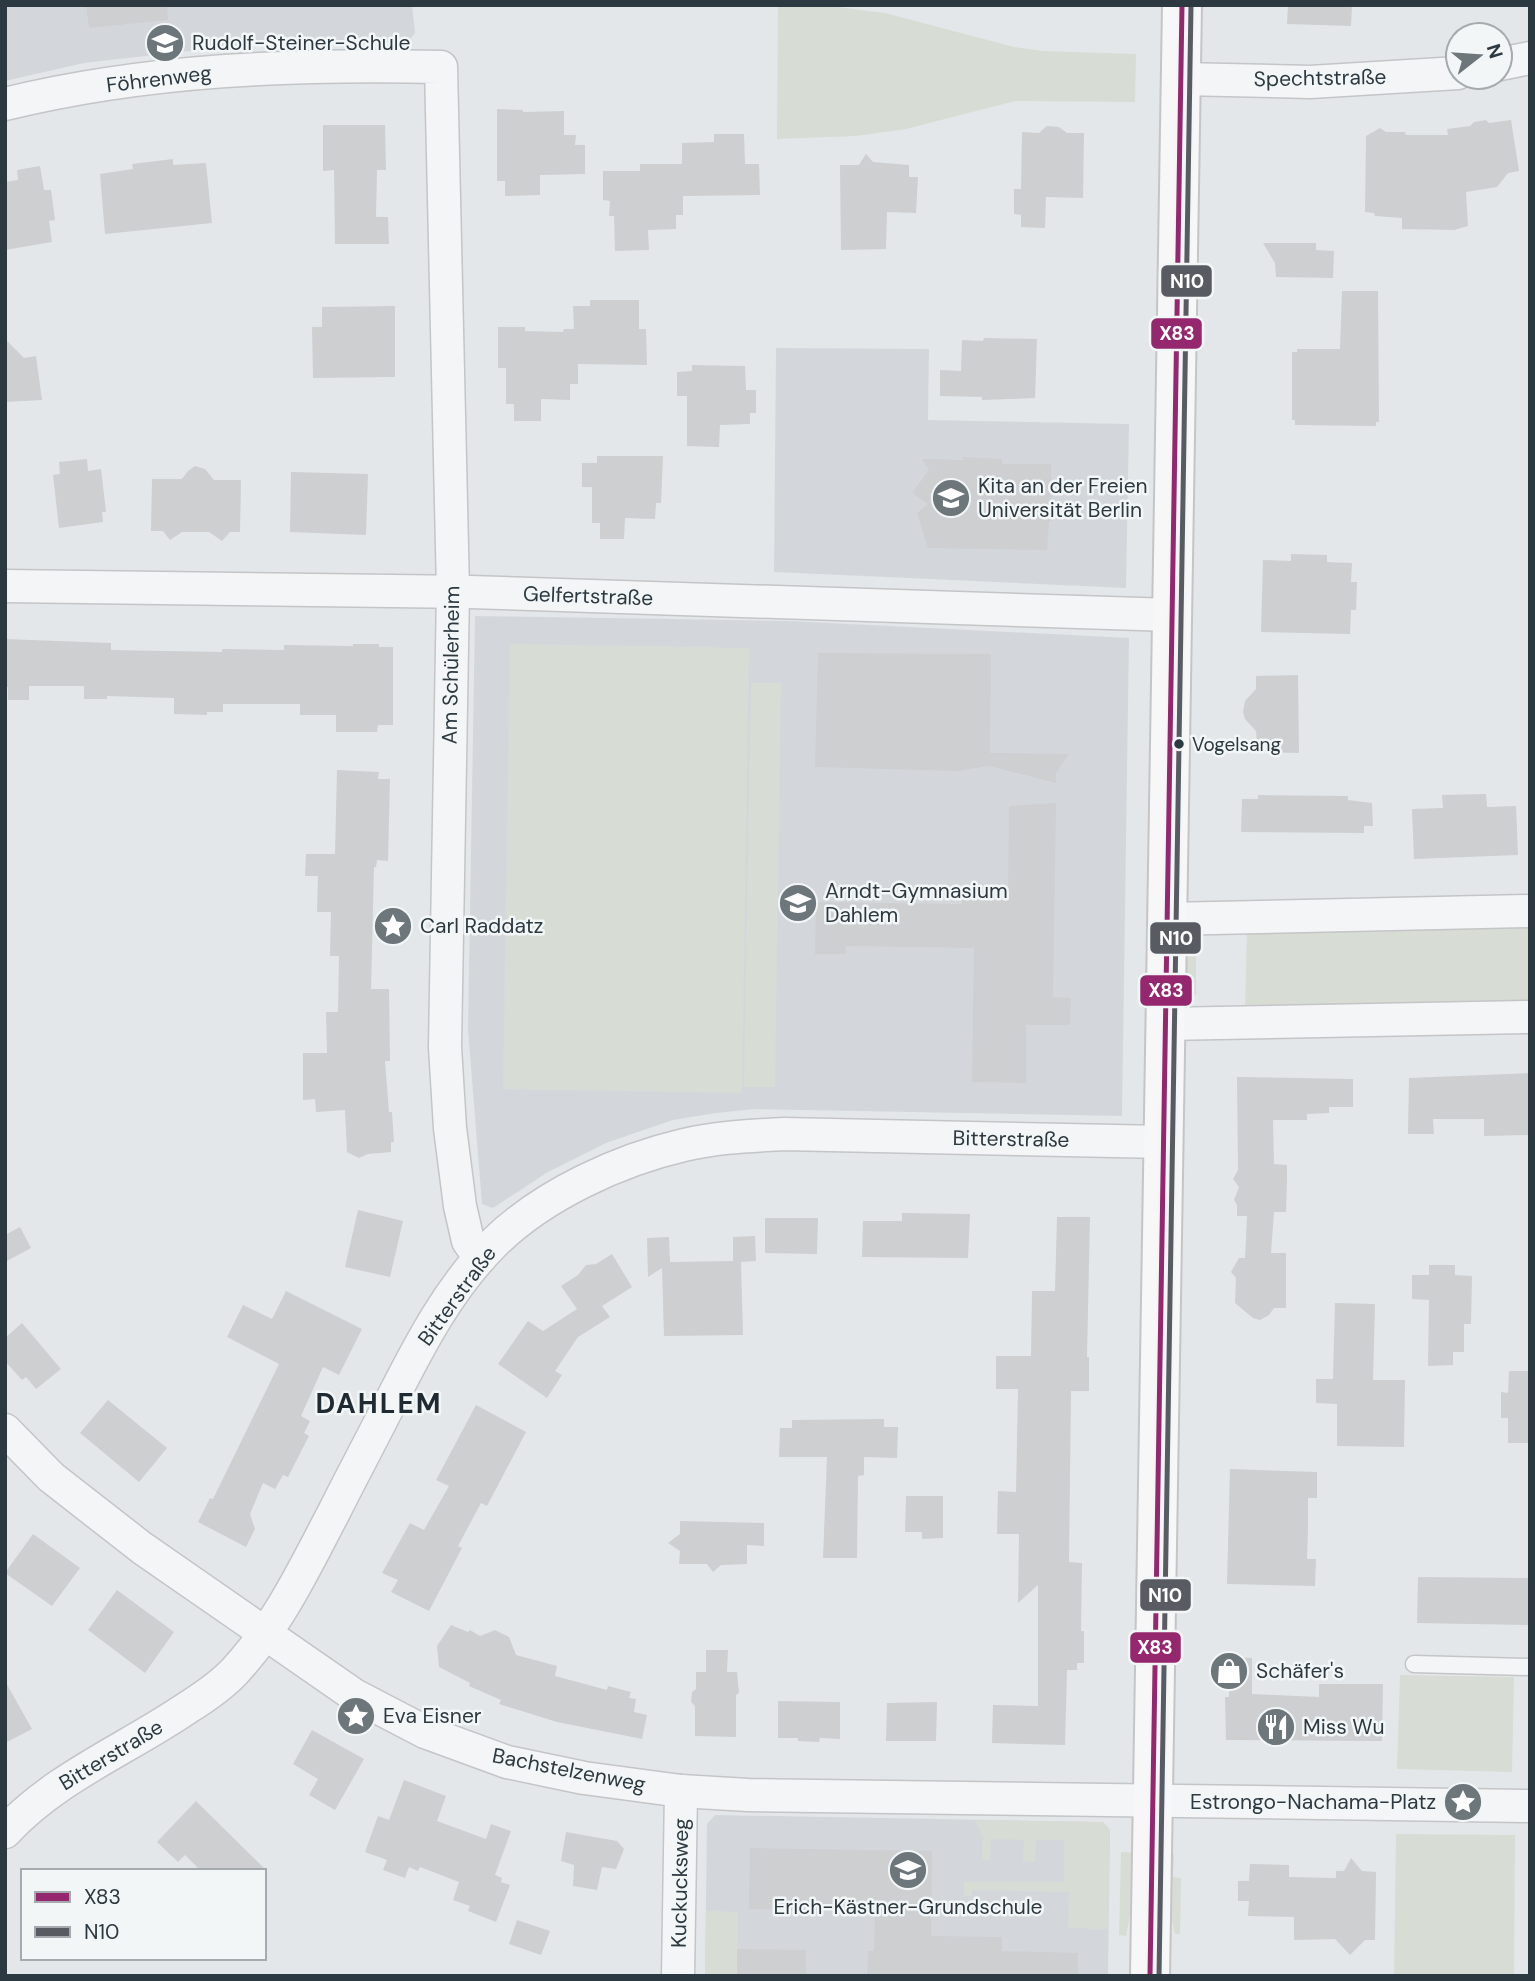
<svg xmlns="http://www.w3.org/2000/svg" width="1535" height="1981" font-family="'DM Sans',sans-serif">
<rect width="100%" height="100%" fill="#e4e7e9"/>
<g fill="#d3d7dc">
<path d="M 5,5 L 412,5 L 415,33 L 408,42 L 242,45 L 84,63 L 5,81 Z"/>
<path d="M 776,348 L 929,349 L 928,420 L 1129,424 L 1126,588 L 774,572 Z"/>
<path d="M 475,616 L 790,621 L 1129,638 L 1122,1116 L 755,1109 L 716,1113 L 673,1120 L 606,1143 L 548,1172 L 493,1208 L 482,1204 L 468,1030 Z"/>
<path d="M 715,1815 L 1103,1822 L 1110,1830 L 1108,1976 L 705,1976 L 707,1824 Z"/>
</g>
<g fill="#d7dcd5">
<path d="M 778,5 L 830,6 L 885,13 L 1014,47 L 1042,51 L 1136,54 L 1135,102 L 1015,101 L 906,129 L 856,136 L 777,139 Z"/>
<path d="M 510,644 L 749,648 L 742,1093 L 503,1089 Z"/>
<path d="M 751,683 L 781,683 L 775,1087 L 744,1087 Z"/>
<path d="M 1530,924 L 1530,1003 L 1245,1009 L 1247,930 Z"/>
<rect x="1183" y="943" width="13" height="52"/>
<path d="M 1400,1675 L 1514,1677 L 1512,1772 L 1397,1769 Z"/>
<path d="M 975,1820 L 1103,1822 L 1110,1830 L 1108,1929 L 1068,1928 L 1069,1892 L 972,1890 L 972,1896 L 964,1896 L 964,1882 L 1064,1882 L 1064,1840 L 1036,1840 L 1035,1862 L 1023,1861 L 1024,1840 L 991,1839 L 990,1860 L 982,1859 L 983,1837 Z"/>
<path d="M 1396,1834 L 1515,1835 L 1514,1976 L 1394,1976 Z"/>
<path d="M 1121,1852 L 1138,1853 L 1135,1890 L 1126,1936 L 1119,1935 Z"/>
<path d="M 1166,1853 L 1174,1854 L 1173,1877 L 1181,1878 L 1180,1934 L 1175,1934 L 1169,1908 Z"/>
<path d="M 706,1911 L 738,1912 L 737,1976 L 705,1976 Z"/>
</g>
<g fill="#cdcfd1">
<path d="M 86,5 L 167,5 L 168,20 L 89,28 Z"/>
<path d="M 1288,5 L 1352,5 L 1351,26 L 1287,24 Z"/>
<path d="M 497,109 L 523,110 L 523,112 L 564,111 L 564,135 L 576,135 L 575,145 L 585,145 L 585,174 L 540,175 L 540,195 L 505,196 L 505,181 L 497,181 Z"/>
<path d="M 1486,120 L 1489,123 L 1511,120 L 1519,171 L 1508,173 L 1497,187 L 1466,192 L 1468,226 L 1454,230 L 1402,229 L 1402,218 L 1375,216 L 1374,213 L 1365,212 L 1366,136 L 1380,128 L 1386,132 L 1405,132 L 1406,135 L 1448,135 L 1447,129 L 1470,126 L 1474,122 Z"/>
<path d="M 323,125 L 385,125 L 386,170 L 377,170 L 376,217 L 388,217 L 389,244 L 335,244 L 334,170 L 323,171 Z"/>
<path d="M 1047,126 L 1059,127 L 1067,133 L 1084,133 L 1083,198 L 1046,197 L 1045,228 L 1021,227 L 1021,215 L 1014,214 L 1014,189 L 1021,189 L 1022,132 L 1039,133 Z"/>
<path d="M 714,134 L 744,134 L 745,164 L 759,164 L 760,195 L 683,196 L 683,215 L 676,215 L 676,229 L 648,230 L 649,250 L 615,251 L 614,216 L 609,216 L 610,201 L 603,200 L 603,171 L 640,171 L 640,164 L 682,164 L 682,143 L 714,142 Z"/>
<path d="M 866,154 L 873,162 L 909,165 L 909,177 L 918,177 L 916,213 L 887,212 L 886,249 L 841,250 L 840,165 L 859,165 Z"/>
<path d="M 173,159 L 173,165 L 206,163 L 212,223 L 105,234 L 100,174 L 133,169 L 132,164 Z"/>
<path d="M 40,166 L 44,190 L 51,190 L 55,220 L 49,221 L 52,242 L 5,250 L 5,182 L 18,180 L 17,170 Z"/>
<path d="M 1263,243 L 1316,243 L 1316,250 L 1334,251 L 1333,278 L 1276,277 L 1275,263 Z"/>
<path d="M 1342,291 L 1378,291 L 1379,422 L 1376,422 L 1376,426 L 1295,425 L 1295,420 L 1292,420 L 1292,352 L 1297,352 L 1297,349 L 1340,349 Z"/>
<path d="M 590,300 L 639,300 L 639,329 L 646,329 L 647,365 L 578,364 L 578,384 L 570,384 L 570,400 L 541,399 L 541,421 L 514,421 L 514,404 L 506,404 L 506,368 L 498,368 L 498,327 L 525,327 L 525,331 L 563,332 L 564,329 L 574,329 L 573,306 L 590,306 Z"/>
<path d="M 395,306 L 395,377 L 313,378 L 312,327 L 322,327 L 322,307 Z"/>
<path d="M 984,338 L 1037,339 L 1035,398 L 982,400 L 982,397 L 940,396 L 940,370 L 961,371 L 962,340 L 983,341 Z"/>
<path d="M 5,339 L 24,358 L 36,356 L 42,400 L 5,402 Z"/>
<path d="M 692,365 L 745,366 L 746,390 L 756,390 L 756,413 L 750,413 L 750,424 L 720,425 L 719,447 L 687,446 L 687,396 L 677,396 L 677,372 L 692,371 Z"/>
<path d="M 597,456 L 663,456 L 661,503 L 656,503 L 655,519 L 625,518 L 624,539 L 600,539 L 600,523 L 592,523 L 592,487 L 582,487 L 582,463 L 597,463 Z"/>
<path d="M 963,457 L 1002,459 L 1002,464 L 1051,464 L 1052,521 L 1049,521 L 1047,550 L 928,548 L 917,513 L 928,504 L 912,493 L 929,470 L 922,459 L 963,460 Z"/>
<path d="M 87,459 L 88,471 L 101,469 L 106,512 L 102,512 L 103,522 L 59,528 L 53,475 L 60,474 L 59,462 Z"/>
<path d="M 195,466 L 205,469 L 214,480 L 241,480 L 240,532 L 230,532 L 222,541 L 209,532 L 182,532 L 170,540 L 163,531 L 151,531 L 152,479 L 182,479 L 188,471 Z"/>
<path d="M 291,472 L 368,474 L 366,535 L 290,532 Z"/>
<path d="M 1291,554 L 1327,555 L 1327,562 L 1352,563 L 1351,582 L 1357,582 L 1356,610 L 1351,610 L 1350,634 L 1261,632 L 1263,560 L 1291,561 Z"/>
<path d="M 5,639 L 111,643 L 111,650 L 222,652 L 222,649 L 284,650 L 284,645 L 353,646 L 353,644 L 379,644 L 379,647 L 393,647 L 393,725 L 378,725 L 377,732 L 336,732 L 336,715 L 300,715 L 300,704 L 223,704 L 223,712 L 207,712 L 207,715 L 174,714 L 174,698 L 107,696 L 107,699 L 84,699 L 84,686 L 29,686 L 29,700 L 8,700 L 8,687 L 5,687 Z"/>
<path d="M 818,653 L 991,654 L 990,753 L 1069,754 L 1056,773 L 1056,783 L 989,766 L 958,771 L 815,767 Z"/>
<path d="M 1298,675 L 1299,753 L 1265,752 L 1265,743 L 1257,743 L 1256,731 L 1245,719 L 1243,712 L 1245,701 L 1256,689 L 1256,676 Z"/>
<path d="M 337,770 L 379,772 L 378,779 L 390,779 L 388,861 L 377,860 L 376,867 L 374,867 L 371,989 L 389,989 L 390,1061 L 385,1061 L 389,1112 L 392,1112 L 394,1142 L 391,1142 L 391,1152 L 368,1154 L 359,1158 L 347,1152 L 345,1110 L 316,1112 L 315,1099 L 303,1100 L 303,1053 L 327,1053 L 326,1012 L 338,1012 L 339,956 L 330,956 L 331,912 L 317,912 L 318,876 L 305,876 L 306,854 L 335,854 Z"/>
<path d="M 1486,794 L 1487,807 L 1516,806 L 1518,855 L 1414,859 L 1412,809 L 1443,808 L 1442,795 Z"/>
<path d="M 1258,795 L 1348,796 L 1348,800 L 1372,803 L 1373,826 L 1364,826 L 1364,833 L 1241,832 L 1242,799 L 1258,799 Z"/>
<path d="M 1056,803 L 1053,997 L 1071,998 L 1070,1025 L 1026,1025 L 1026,1083 L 972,1082 L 974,948 L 846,946 L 845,954 L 815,954 L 816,902 L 962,904 L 962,899 L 1008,899 L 1009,806 Z"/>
<path d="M 1530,1073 L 1530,1135 L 1484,1136 L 1484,1119 L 1433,1119 L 1434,1134 L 1408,1134 L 1409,1078 Z"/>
<path d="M 1237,1077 L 1353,1079 L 1353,1107 L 1329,1107 L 1329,1113 L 1307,1114 L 1307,1120 L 1273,1120 L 1274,1164 L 1287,1165 L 1287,1180 L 1286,1212 L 1274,1212 L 1271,1253 L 1286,1253 L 1286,1308 L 1274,1308 L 1269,1315 L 1260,1320 L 1253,1318 L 1235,1303 L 1236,1278 L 1231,1272 L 1239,1258 L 1245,1258 L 1247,1216 L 1237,1216 L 1237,1205 L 1234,1200 L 1239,1187 L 1233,1179 L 1238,1170 Z"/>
<path d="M 358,1210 L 403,1221 L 390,1277 L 345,1267 Z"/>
<path d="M 902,1213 L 970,1214 L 968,1258 L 862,1257 L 863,1221 L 902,1221 Z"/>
<path d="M 1057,1217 L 1090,1217 L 1087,1357 L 1089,1357 L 1089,1391 L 1071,1391 L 1069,1562 L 1082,1563 L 1081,1631 L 1084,1631 L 1084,1663 L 1077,1663 L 1077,1670 L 1067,1670 L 1065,1745 L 992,1743 L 993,1705 L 1038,1706 L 1038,1585 L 1018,1603 L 1019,1534 L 997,1534 L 998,1491 L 1016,1492 L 1018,1389 L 996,1389 L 996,1356 L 1031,1356 L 1032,1291 L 1055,1291 Z"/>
<path d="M 765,1218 L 818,1218 L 817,1254 L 765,1253 Z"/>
<path d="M 20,1227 L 31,1248 L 5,1262 L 5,1235 Z"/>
<path d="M 755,1236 L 756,1261 L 741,1262 L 743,1335 L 664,1336 L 662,1268 L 648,1277 L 647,1238 L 669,1237 L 670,1262 L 733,1261 L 733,1237 Z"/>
<path d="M 612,1254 L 632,1287 L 602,1306 L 610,1317 L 578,1337 L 555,1371 L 562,1375 L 547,1398 L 498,1364 L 528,1321 L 543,1331 L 577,1309 L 561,1286 L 578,1275 L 586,1265 L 596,1264 Z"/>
<path d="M 1429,1265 L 1455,1265 L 1455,1275 L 1472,1276 L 1471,1324 L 1464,1324 L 1464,1352 L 1453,1352 L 1453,1365 L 1428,1366 L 1429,1300 L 1412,1299 L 1412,1275 L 1429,1275 Z"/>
<path d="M 286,1291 L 362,1329 L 339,1375 L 323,1367 L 301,1416 L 310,1421 L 304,1433 L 309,1436 L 288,1477 L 283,1475 L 275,1489 L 263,1483 L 250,1514 L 255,1529 L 246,1547 L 198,1522 L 210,1498 L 213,1499 L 279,1364 L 227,1337 L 243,1305 L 272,1319 Z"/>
<path d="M 1335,1303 L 1375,1304 L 1373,1380 L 1405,1380 L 1404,1447 L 1337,1446 L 1337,1404 L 1316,1403 L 1316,1379 L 1333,1379 Z"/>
<path d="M 22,1323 L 61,1369 L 36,1389 L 26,1377 L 22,1380 L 5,1361 L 5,1338 Z"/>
<path d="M 1509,1371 L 1530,1371 L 1530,1443 L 1508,1443 L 1508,1418 L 1501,1418 L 1501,1392 L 1508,1393 Z"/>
<path d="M 108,1400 L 167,1448 L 139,1482 L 80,1433 Z"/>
<path d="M 476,1405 L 526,1432 L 487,1506 L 481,1503 L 458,1546 L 462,1548 L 429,1611 L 391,1592 L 398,1580 L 382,1573 L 410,1523 L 424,1530 L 449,1486 L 436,1480 Z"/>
<path d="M 884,1419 L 884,1427 L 898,1427 L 897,1458 L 864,1457 L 864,1475 L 858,1476 L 857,1558 L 823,1558 L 827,1457 L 779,1457 L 780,1428 L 792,1428 L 792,1420 Z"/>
<path d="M 1230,1469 L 1317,1472 L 1317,1498 L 1308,1498 L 1308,1527 L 1307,1559 L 1316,1559 L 1315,1586 L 1227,1584 Z"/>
<path d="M 906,1496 L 943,1496 L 943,1538 L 922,1539 L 922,1532 L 905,1532 Z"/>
<path d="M 680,1521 L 764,1523 L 764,1546 L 747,1545 L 747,1564 L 721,1565 L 713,1572 L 707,1564 L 679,1564 L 680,1551 L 668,1543 L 680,1534 Z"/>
<path d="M 33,1534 L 80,1568 L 52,1606 L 5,1573 Z"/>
<path d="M 1418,1577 L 1530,1578 L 1530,1625 L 1417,1623 Z"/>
<path d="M 117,1590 L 174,1632 L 145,1673 L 88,1630 Z"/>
<path d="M 451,1625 L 468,1632 L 470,1630 L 480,1636 L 495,1630 L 509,1637 L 516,1655 L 557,1666 L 555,1676 L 607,1690 L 608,1686 L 631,1692 L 629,1698 L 636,1699 L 634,1712 L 647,1715 L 642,1739 L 557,1722 L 499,1704 L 501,1700 L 469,1686 L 470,1683 L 439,1667 L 437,1646 Z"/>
<path d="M 706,1650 L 728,1650 L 727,1672 L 737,1672 L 739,1693 L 736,1695 L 736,1737 L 695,1736 L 695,1706 L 691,1702 L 692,1692 L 696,1689 L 696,1672 L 706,1672 Z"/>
<path d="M 1229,1657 L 1252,1658 L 1252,1694 L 1319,1697 L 1319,1684 L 1383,1684 L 1382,1741 L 1226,1740 L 1225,1697 L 1229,1697 Z"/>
<path d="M 5,1681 L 32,1729 L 5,1743 Z"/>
<path d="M 778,1701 L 840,1702 L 840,1739 L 820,1738 L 819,1742 L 798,1741 L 798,1738 L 778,1738 Z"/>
<path d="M 937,1702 L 936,1741 L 886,1741 L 887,1703 Z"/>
<path d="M 312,1730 L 364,1759 L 335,1810 L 309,1795 L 318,1779 L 293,1764 Z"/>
<path d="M 404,1780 L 446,1796 L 437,1821 L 486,1839 L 491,1824 L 511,1831 L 495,1875 L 502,1878 L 501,1882 L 510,1885 L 496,1922 L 468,1911 L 470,1906 L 453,1900 L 459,1882 L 420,1867 L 418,1871 L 409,1867 L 405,1878 L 383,1870 L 387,1860 L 365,1852 L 378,1816 L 389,1820 Z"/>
<path d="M 196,1801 L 267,1871 L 201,1871 L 185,1855 L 178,1862 L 157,1842 Z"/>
<path d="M 566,1832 L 617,1841 L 624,1849 L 616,1869 L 602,1867 L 597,1890 L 573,1886 L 574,1865 L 561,1861 Z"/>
<path d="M 750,1848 L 932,1851 L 931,1936 L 1002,1937 L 1002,1951 L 1078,1953 L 1078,1976 L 867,1976 L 868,1951 L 874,1951 L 875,1911 L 749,1909 Z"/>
<path d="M 1351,1858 L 1362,1871 L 1376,1872 L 1375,1940 L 1365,1940 L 1350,1955 L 1335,1939 L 1294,1940 L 1294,1917 L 1248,1916 L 1249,1901 L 1238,1901 L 1238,1881 L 1249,1881 L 1250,1864 L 1289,1865 L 1289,1877 L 1336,1878 L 1336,1871 L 1344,1871 Z"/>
<path d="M 517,1920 L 550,1931 L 541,1955 L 509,1944 Z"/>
<path d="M 737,1949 L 806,1950 L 806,1976 L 737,1976 Z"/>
</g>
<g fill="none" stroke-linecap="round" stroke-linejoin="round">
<g stroke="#c3c5c7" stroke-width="19">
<path id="lane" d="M 1414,1664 L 1530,1667"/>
</g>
<g stroke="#c3c5c7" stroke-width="35">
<g id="street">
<path d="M 1500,64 L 1530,58"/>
<path d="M 1181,79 L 1310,82 L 1458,73"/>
<path d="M 5,104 C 148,69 295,64 441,67 L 453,591 L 445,1047 L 450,1128 L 460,1206 L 468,1241 L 480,1258"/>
<path d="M 5,586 L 470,592 L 1172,615"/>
<path d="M 1167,919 L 1530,911"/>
<path d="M 1165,1024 L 1530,1017"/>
<path d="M 5,1430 L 51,1477 L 142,1548 L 354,1695 L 425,1732 L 507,1762 L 584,1778 L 681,1791 L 748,1795 L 1530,1806"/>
<path d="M 5,1832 C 56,1777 127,1749 187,1708 C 203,1698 222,1685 235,1671 C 279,1623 304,1569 334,1512 C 353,1474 373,1437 392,1399 C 420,1344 450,1286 495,1242 C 543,1195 619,1160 684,1145 C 717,1137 750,1136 783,1134 L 1164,1142"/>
<path d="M 678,1976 L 681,1791"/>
</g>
</g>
<g stroke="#c3c5c7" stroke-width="42">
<path id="secondary" d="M 1150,1976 L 1182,5"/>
</g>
<use href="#lane" stroke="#f4f5f6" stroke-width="16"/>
<use href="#street" stroke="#f4f5f6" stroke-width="32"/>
<use href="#secondary" stroke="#f7f7f8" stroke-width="38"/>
<g stroke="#f3f6f7" stroke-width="10">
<path id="bus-1" d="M 1150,1976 L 1182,5"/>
</g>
<g stroke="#f3f6f7" stroke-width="10">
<path id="bus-2" d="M 1159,1976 L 1191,5"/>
</g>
<use href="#bus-1" stroke="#95276e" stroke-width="5"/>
<use href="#bus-2" stroke="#595b62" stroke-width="5"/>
</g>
<defs>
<g id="school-disc" transform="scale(2.0125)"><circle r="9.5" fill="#6d767b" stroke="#f3f6f7"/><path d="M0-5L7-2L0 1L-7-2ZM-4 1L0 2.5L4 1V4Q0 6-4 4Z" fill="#fff"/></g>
<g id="sight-disc" transform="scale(2.0125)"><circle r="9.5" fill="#6d767b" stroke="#f3f6f7"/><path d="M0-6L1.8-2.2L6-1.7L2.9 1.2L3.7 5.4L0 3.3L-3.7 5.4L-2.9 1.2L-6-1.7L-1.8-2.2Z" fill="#fff"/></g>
<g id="shop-disc" transform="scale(2.0125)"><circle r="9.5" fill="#6d767b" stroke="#f3f6f7"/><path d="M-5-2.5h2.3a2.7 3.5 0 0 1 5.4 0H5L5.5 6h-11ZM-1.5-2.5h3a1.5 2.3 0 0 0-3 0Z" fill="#fff"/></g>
<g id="restaurant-disc" transform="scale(2.0125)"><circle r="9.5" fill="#6d767b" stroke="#f3f6f7"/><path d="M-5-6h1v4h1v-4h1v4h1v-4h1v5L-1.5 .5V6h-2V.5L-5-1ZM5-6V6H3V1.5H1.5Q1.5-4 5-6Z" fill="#fff"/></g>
</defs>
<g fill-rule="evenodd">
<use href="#school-disc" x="165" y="43"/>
<use href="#school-disc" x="951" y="498"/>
<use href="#school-disc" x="798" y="903"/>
<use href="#sight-disc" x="393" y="926"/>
<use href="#shop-disc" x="1229" y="1671"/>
<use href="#sight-disc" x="356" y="1716"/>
<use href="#restaurant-disc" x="1276" y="1727"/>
<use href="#sight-disc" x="1463" y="1802"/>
<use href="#school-disc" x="908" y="1870"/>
</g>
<circle fill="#2d3940" stroke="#f3f6f7" stroke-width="2.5" cx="1179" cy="744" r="6"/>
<g text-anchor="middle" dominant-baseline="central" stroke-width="5" stroke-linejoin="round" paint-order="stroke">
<g font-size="19" fill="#2d3940" stroke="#f3f6f7" text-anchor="start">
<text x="1192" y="744">Vogelsang</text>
</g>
<g font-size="21" fill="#2d3940" stroke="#f3f6f7" text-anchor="start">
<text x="192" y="43">Rudolf-Steiner-Schule</text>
<text x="978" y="486">Kita an der Freien<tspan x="978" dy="24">Universität Berlin</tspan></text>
<text x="825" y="891">Arndt-Gymnasium<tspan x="825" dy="24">Dahlem</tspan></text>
<text x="420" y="926">Carl Raddatz</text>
<text x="1256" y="1671">Schäfer's</text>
<text x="383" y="1716">Eva Eisner</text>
<text x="1303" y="1727">Miss Wu</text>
<text x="1436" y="1802" text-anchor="end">Estrongo-Nachama-Platz</text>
<text x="908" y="1907" text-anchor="middle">Erich-Kästner-Grundschule</text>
</g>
<g font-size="21" fill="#2d3940" stroke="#f3f6f7">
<text transform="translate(1320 78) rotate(-1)">Spechtstraße</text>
<text transform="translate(159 79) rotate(-7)">Föhrenweg</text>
<text transform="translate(588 596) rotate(2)">Gelfertstraße</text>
<text transform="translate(451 665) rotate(-89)">Am Schülerheim</text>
<text transform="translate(1011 1139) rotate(1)">Bitterstraße</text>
<text transform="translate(457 1296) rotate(-54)">Bitterstraße</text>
<text transform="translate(111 1755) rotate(-31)">Bitterstraße</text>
<text transform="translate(569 1770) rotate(11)">Bachstelzenweg</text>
<text transform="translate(680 1883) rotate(-89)">Kuckucksweg</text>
</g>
<g font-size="28" font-weight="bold" letter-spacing="2" fill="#1f2a32" stroke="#f3f6f7">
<text x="379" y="1403">DAHLEM</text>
</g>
</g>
<g stroke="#f3f6f7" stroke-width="2.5">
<rect x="1160" y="264" width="53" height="34" rx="7" fill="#595b62"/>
<rect x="1150" y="317" width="53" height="33" rx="7" fill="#95276e"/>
<rect x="1149" y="921" width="53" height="34" rx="7" fill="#595b62"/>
<rect x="1139" y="974" width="54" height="33" rx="7" fill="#95276e"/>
<rect x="1139" y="1578" width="53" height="34" rx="7" fill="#595b62"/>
<rect x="1129" y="1631" width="53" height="33" rx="7" fill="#95276e"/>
</g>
<g font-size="19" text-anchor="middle" font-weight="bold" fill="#fff">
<text x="1187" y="288">N10</text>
<text x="1177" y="340">X83</text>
<text x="1176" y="945">N10</text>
<text x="1166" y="997">X83</text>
<text x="1165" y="1602">N10</text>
<text x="1155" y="1654">X83</text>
</g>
<rect width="1535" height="1981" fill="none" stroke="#2d3940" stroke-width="14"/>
<rect x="21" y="1869" width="245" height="91" fill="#f3f6f7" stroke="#a4aaae" stroke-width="2"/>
<rect x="35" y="1892" width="35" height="10" fill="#95276e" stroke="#a4aaae" stroke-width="2"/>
<text x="84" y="1904" font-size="21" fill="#2d3940">X83</text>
<rect x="35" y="1927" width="35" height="10" fill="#595b62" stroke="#a4aaae" stroke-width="2"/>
<text x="84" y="1939" font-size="21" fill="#2d3940">N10</text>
<g transform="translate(1479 56) rotate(73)"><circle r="33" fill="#f3f6f7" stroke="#a4aaae" stroke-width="2"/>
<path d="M0-5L12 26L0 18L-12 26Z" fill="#6d767b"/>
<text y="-10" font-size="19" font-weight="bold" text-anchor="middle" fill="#2d3940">N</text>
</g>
</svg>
